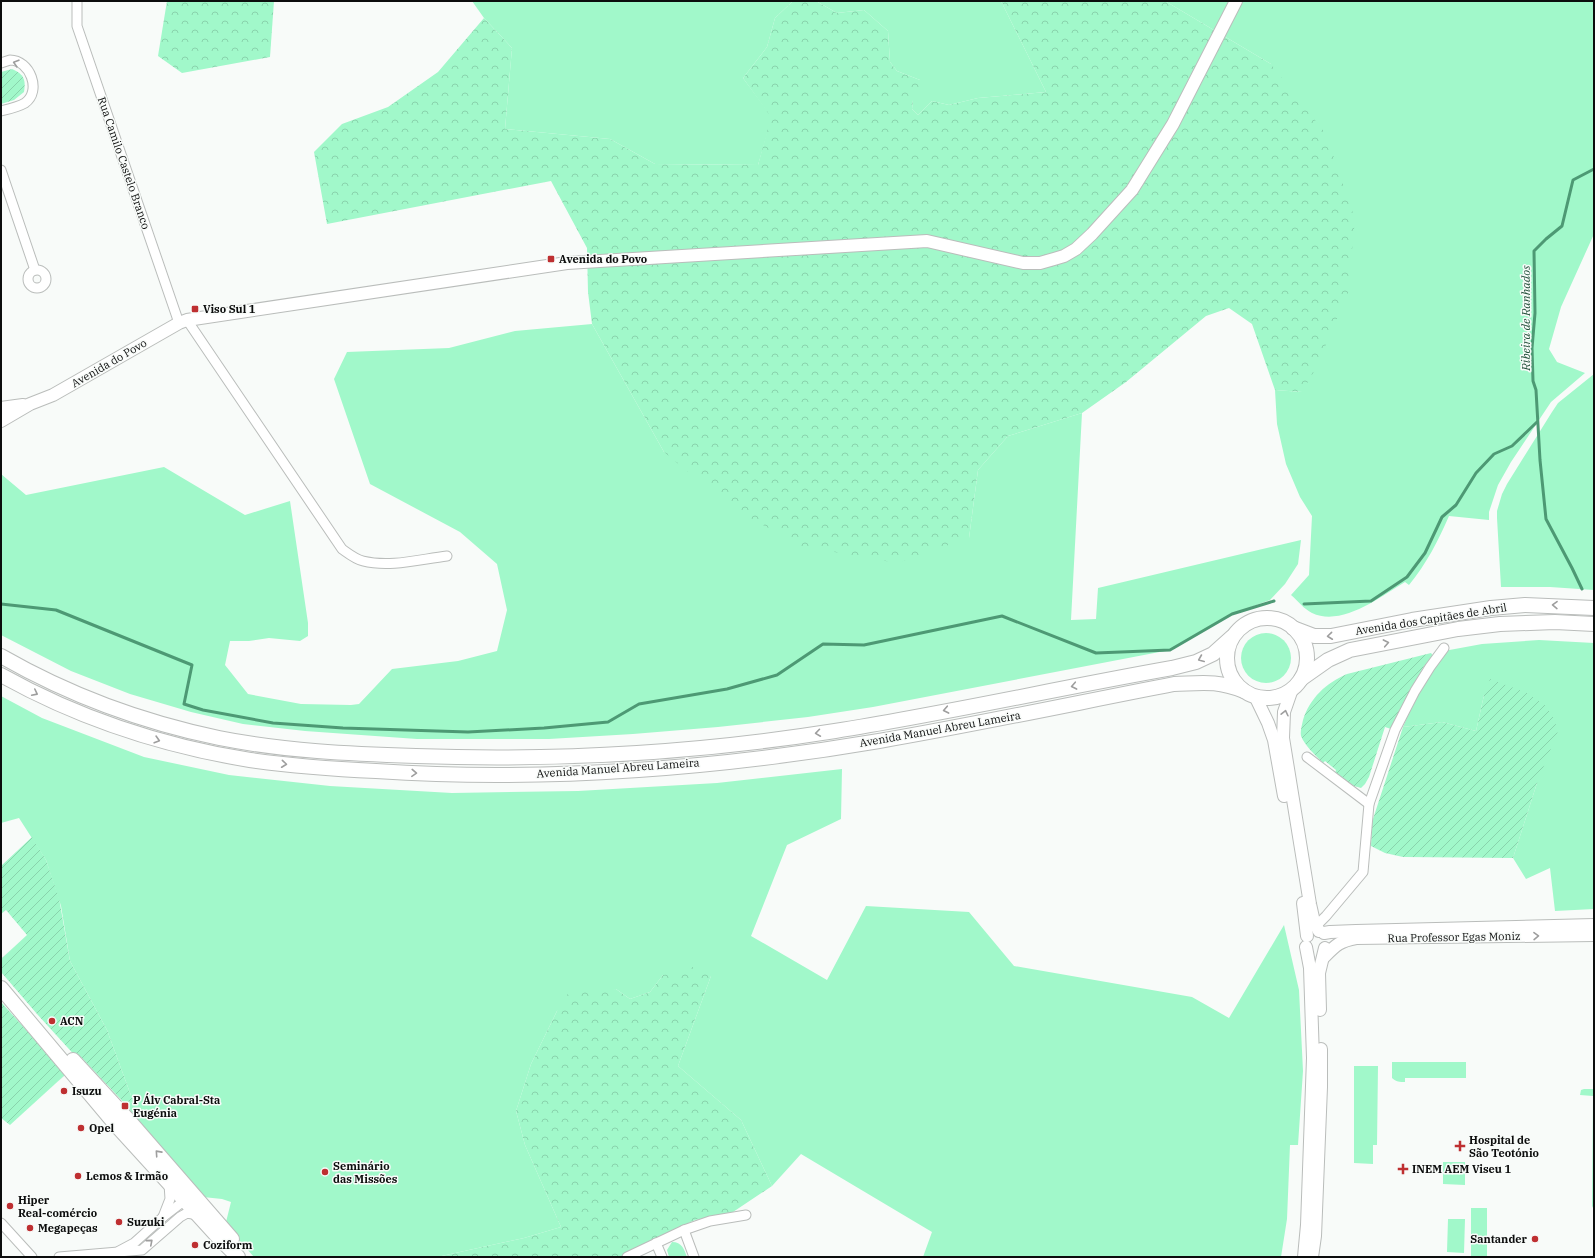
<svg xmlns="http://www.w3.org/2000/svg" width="1595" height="1258" font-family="'IBM Plex Serif',serif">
<defs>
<pattern id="forest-crowns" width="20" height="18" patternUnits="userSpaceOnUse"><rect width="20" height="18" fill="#a1f8ca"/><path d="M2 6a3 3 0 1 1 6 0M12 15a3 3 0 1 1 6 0" fill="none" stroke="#89d3ac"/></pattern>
<pattern id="garden-furrows" width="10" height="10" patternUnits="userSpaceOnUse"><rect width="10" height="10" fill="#a1f8ca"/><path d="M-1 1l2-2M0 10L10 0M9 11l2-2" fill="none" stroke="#89d3ac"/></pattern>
</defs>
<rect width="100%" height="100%" fill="#f8fbf9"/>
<g fill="#a1f8ca">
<path d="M 472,1 L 793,1 L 775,18 L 767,47 L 743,78 L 772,117 L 758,165 L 655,164 L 610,139 L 505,129 L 512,48 L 484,18 Z"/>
<path d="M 816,1 L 1001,1 L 1046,92 L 978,98 L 949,105 L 932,101 L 918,115 L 912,109 L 913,99 L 920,80 L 897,71 L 890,62 L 888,31 L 864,10 L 837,13 Z"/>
<path d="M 1165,1 L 1594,1 L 1594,234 L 1561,307 L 1549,349 L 1557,362 L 1585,373 L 1551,402 L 1511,462 L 1498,485 L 1489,512 L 1489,520 L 1449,516 C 1438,541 1427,563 1409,585 L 1405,582 C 1380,597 1342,627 1312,613 C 1304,609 1298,601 1291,595 L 1309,575 L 1312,516 L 1300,497 L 1286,464 L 1277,424 L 1275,390 L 1302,392 L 1271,64 Z"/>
<path d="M 592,324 L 664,452 L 969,538 L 978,470 L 1008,436 L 1082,413 L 1071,620 L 1096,619 L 1098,588 L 1301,540 L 1298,564 L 1285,584 L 1270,600 L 1232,614 L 1170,650 L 873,707 L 808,717 L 718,727 L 633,734 L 549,739 L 417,739 L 305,731 L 243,724 L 191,712 L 130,694 L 71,671 L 1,635 L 1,474 L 26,495 L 164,467 L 245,515 L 290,501 L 308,623 L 308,636 L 300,641 L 269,638 L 249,641 L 230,641 L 225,665 L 248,694 L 301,704 L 351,705 L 359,704 L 392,669 L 458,661 L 497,651 L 507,610 L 497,564 L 460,532 L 370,484 L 334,379 L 347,352 L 449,348 L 515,331 Z"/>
<path d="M 1594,374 L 1594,590 L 1550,587 L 1501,587 L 1497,518 L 1497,511 L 1502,494 L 1507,484 L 1552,412 L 1558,403 Z"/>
<circle cx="1266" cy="658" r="25"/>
<path d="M 1539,640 L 1594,643 L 1594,909 L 1555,911 L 1550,868 L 1526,879 L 1513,858 L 1537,783 L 1484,695 L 1476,731 L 1442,722 L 1403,727 L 1413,703 L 1444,651 L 1482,644 Z"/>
<path d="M 1,696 L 42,718 L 144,757 L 229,775 L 330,786 L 452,793 L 578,791 L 717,783 L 842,769 L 841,819 L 787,845 L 751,936 L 827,980 L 866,906 L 969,912 L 1014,966 L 1192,997 L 1229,1018 L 1284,925 L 1299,990 L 1303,1071 L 1298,1145 L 1290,1145 L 1287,1219 L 1281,1257 L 923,1257 L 932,1232 L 801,1154 L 772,1186 L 741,1120 L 678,1066 L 711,976 L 663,975 L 650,992 L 630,999 L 616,989 L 557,1011 L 531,1064 L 516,1111 L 525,1145 L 561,1227 L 524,1238 L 437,1257 L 254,1257 L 230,1230 L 226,1222 L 231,1202 L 222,1199 L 203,1197 L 180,1175 L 127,1106 L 133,1101 L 107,1030 L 70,961 L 61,906 L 46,860 L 19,818 L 1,823 Z"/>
<path d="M 1392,1062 L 1466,1062 L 1466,1078 L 1405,1078 L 1405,1082 C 1400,1082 1396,1082 1392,1078 Z"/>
<path d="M 1354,1066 L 1378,1066 L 1377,1145 L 1373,1145 L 1373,1164 L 1354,1163 Z"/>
<path d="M 1584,1089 L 1594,1089 L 1594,1204 L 1592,1208 L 1593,1096 L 1580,1095 L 1581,1090 Z"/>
<path d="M 1443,1162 L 1465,1162 L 1465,1185 L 1443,1184 Z"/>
<rect x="1471" y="1208" width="16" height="49"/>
<path d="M 1448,1219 L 1465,1219 L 1464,1253 L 1447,1252 Z"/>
<path d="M 672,1242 C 682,1242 684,1249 687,1257 L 669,1257 L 667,1250 Z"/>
</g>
<g fill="url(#forest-crowns)">
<path d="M 167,1 L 274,1 L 270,57 L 182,73 L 158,56 Z"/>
<path d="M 793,1 L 816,1 L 837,13 L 864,10 L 888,31 L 890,62 L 897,71 L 920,80 L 925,88 L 913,100 L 912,109 L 918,115 L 932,101 L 949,105 L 978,98 L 1046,92 L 1001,1 L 1165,1 L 1271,64 L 1326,134 L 1355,219 L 1348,293 L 1316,368 L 1302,392 L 1275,390 L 1252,324 L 1229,308 L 1206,316 L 1126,382 L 1082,413 L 1008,436 L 978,470 L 969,538 L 897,563 L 800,546 L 729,506 L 664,452 L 592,324 L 588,292 L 587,248 L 551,181 L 327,224 L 314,152 L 342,124 L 388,107 L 438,72 L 484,18 L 512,48 L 505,129 L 610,139 L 655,164 L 758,165 L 771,117 L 743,78 L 767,47 L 775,18 Z"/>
<path d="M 693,967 L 711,976 L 678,1066 L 741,1120 L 772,1186 L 733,1212 L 695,1220 L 620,1257 L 437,1257 L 524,1238 L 561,1227 L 525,1145 L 516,1111 L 531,1064 L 557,1011 L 569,992 L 616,989 L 630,999 L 650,992 L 663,975 Z"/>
</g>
<g fill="url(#garden-furrows)">
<path d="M 12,69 C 24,74 26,80 24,92 L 14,100 L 1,104 L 1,72 Z"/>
<path d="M 1431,653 L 1434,657 L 1424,666 L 1391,729 L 1385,727 L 1369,777 L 1365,784 L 1361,788 L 1354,786 L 1335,773 L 1336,770 L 1325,761 L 1323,763 C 1315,755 1305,746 1301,736 C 1300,731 1302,725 1303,720 C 1310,698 1326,683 1347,674 Z"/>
<path d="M 1490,679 L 1527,693 L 1546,706 L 1554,719 L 1558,731 L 1537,783 L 1513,858 L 1403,857 L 1385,853 L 1371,846 L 1372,822 L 1403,727 L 1442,722 L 1476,731 L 1484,695 Z"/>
<path d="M 32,837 L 46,860 L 59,898 L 70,961 L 107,1030 L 133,1101 L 127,1106 L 81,1057 L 78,1059 L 37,1014 L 1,972 L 1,959 L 27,935 L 6,910 L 1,914 L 1,866 Z"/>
<path d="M 1,1002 L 66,1074 L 10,1125 L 1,1118 Z"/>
</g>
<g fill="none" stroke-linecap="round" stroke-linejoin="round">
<g stroke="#4d9974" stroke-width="3">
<path d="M 1582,589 L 1572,568 L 1546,519 L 1540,460 L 1536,390 L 1533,381 L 1532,348 L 1535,313 L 1534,251 L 1546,239 L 1562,226 L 1573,180 L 1594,169"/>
<path d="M 1,604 L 56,610 L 192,665 L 184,704 L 203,710 L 273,723 L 343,728 L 468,732 L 544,728 L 608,722 L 639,704 L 727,689 L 777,675 L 823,644 L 864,645 L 1002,616 L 1096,653 L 1170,650 L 1232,614 L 1274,601"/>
<path d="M 1304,604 L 1371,601 L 1407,577 L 1425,553 L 1442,517 L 1456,505 L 1476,473 L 1494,454 L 1512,446 L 1537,422"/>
</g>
<g stroke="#babdbb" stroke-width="11">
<g id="street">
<path d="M 77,1 L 77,26 L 179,323"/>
<path d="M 1,63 C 4,62 7,61 10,60 C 30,60 42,91 25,103 C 18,107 9,109 1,111"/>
<path d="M 1,170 L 35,270"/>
<circle cx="37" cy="279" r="9"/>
<path d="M 187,320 L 342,549 C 349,554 355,559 363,561 C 390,568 421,559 447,556"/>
<path d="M 1307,757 L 1369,804"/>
<path d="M 1316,926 L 1326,916 L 1363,872 L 1369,804 L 1395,730 L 1415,691 L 1430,667 L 1444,648"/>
<path d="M 163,1217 L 170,1199 L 169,1184"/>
<path d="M 1,1223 L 32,1257"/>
<path d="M 684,1230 L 694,1257"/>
<path d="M 656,1243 L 662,1257"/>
<path d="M 119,1251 L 134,1243 L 163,1217 L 185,1200"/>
<path d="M 59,1257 L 142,1250 L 180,1217 L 187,1213 L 198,1215"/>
<path d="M 627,1257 L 684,1230 L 710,1221 L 746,1215"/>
</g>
</g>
<g stroke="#babdbb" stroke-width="14">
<g id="secondary">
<path d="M 1,408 L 23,405"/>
<path d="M 1,421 L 30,404 L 53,395 L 179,323 L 187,320 L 567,263 L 927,241 L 1023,263 L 1040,263 L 1054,259 L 1064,256 L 1076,249 L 1092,234 L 1132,190 L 1173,124 L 1236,1"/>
<path d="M 1292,689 L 1284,712 L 1283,738 L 1310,904 L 1314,922 L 1319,931"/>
<path d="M 1255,696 L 1268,723 L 1274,740 L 1284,796"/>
<path d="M 1303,903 L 1307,936"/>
<path d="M 1324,933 L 1330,932 L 1356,931 L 1594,925"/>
<path d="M 1323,958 C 1335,946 1339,941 1356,938 L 1594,935"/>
<path d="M 1320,1010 L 1319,973 L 1325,948"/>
<path d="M 1304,1257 L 1307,1225 L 1313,1058 L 1310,968 L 1306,947"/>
<path d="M 1312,1257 L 1315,1236 L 1321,1087 L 1321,1049"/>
</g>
</g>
<g stroke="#babdbb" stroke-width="16">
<g id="primary">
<circle cx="1267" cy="658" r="40"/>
<path d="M 1293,628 L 1314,636 L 1331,636 L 1412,620 L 1491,608 L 1525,605 L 1594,608"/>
<path d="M 1,656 C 69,695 142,722 219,738 C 284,751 351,754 416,756 C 556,761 697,753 835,731 C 948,713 1059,688 1172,668 L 1196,662 L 1213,654 L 1232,637"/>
<path d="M 1,675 C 78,718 163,746 250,760 C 292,766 334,769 376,771 C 543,782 714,769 879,741 C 978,724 1076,703 1174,684 C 1203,683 1216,680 1244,691"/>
<path d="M 1301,679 L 1328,660 L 1350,650 L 1458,629 L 1500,624 L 1555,622 L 1594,624"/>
<path d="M 1,988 L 116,1125 L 219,1238 L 238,1257"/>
<path d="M 73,1060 L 132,1124 L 232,1239"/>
</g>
</g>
<use href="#street" stroke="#fff" stroke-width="9"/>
<use href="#secondary" stroke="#fff" stroke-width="12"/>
<use href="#primary" stroke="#fff" stroke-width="14"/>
</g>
<defs><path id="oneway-chevron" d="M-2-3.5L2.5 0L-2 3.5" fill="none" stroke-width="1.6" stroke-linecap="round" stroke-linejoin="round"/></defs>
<g stroke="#9e9e9e">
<use href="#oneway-chevron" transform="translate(16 63) rotate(-164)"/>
<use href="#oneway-chevron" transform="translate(1555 605) rotate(-179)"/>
<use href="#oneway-chevron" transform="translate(1330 636) rotate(174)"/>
<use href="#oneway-chevron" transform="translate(1386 643) rotate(-11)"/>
<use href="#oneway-chevron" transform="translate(1201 659) rotate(157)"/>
<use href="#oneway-chevron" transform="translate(1074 686) rotate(169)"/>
<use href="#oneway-chevron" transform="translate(35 693) rotate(27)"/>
<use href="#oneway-chevron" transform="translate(946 710) rotate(169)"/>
<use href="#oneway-chevron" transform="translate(1285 713) rotate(-77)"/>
<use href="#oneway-chevron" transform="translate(818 733) rotate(172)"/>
<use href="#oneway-chevron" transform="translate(157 740) rotate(16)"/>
<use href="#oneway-chevron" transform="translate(284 764) rotate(6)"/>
<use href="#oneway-chevron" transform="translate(414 773) rotate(3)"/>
<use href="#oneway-chevron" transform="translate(1536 936) rotate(-1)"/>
<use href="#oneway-chevron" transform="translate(158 1153) rotate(-132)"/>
<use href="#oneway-chevron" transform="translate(150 1242) rotate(-41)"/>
</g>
<g fill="#be2f31" stroke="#f8fbf9" stroke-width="1.5">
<rect x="547" y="255" width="8" height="8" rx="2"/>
<rect x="191" y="305" width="8" height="8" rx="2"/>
<circle cx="52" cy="1021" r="4"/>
<circle cx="64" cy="1091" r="4"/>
<rect x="121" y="1102" width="8" height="8" rx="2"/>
<circle cx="81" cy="1128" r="4"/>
<path d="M1458 1140h4v4h4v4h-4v4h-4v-4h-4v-4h4z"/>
<path d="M1401 1163h4v4h4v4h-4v4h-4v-4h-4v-4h4z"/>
<circle cx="325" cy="1172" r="4"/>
<circle cx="78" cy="1176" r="4"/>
<circle cx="10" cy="1206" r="4"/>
<circle cx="119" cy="1222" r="4"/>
<circle cx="30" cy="1228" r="4"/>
<circle cx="1535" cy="1239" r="4"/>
<circle cx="195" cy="1245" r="4"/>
</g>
<g text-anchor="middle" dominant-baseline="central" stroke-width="3" stroke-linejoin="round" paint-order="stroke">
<g font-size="11" fill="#0c0d0d" stroke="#f8fbf9">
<text transform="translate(124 163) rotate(71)">Rua Camilo Castelo Branco</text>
<text transform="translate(109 363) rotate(-30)">Avenida do Povo</text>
<text transform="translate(1431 619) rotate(-9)">Avenida dos Capitães de Abril</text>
<text transform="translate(940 729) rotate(-10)">Avenida Manuel Abreu Lameira</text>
<text transform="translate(618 768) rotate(-4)">Avenida Manuel Abreu Lameira</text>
<text transform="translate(1454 937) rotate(-1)">Rua Professor Egas Moniz</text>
</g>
<g font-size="11" font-weight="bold" fill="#0c0d0d" stroke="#f8fbf9" text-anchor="start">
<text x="559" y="259">Avenida do Povo</text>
<text x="203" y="309">Viso Sul 1</text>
<text x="60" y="1021">ACN</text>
<text x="72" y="1091">Isuzu</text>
<text x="133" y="1100">P Álv Cabral-Sta<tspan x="133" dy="13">Eugénia</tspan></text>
<text x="89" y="1128">Opel</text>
<text x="1469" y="1140">Hospital de<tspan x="1469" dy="13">São Teotónio</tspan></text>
<text x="333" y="1166">Seminário<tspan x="333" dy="13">das Missões</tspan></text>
<text x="1412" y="1169">INEM AEM Viseu 1</text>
<text x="86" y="1176">Lemos &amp; Irmão</text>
<text x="18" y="1200">Hiper<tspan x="18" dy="13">Real-comércio</tspan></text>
<text x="127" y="1222">Suzuki</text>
<text x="38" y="1228">Megapeças</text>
<text x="1527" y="1239" text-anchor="end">Santander</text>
<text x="203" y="1245">Coziform</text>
</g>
<g font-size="12" font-style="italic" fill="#25523c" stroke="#f8fbf9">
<text transform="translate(1525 318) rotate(-90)">Ribeira de Ranhados</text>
</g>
</g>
<rect width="1595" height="1258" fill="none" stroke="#0c0d0d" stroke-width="4"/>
</svg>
